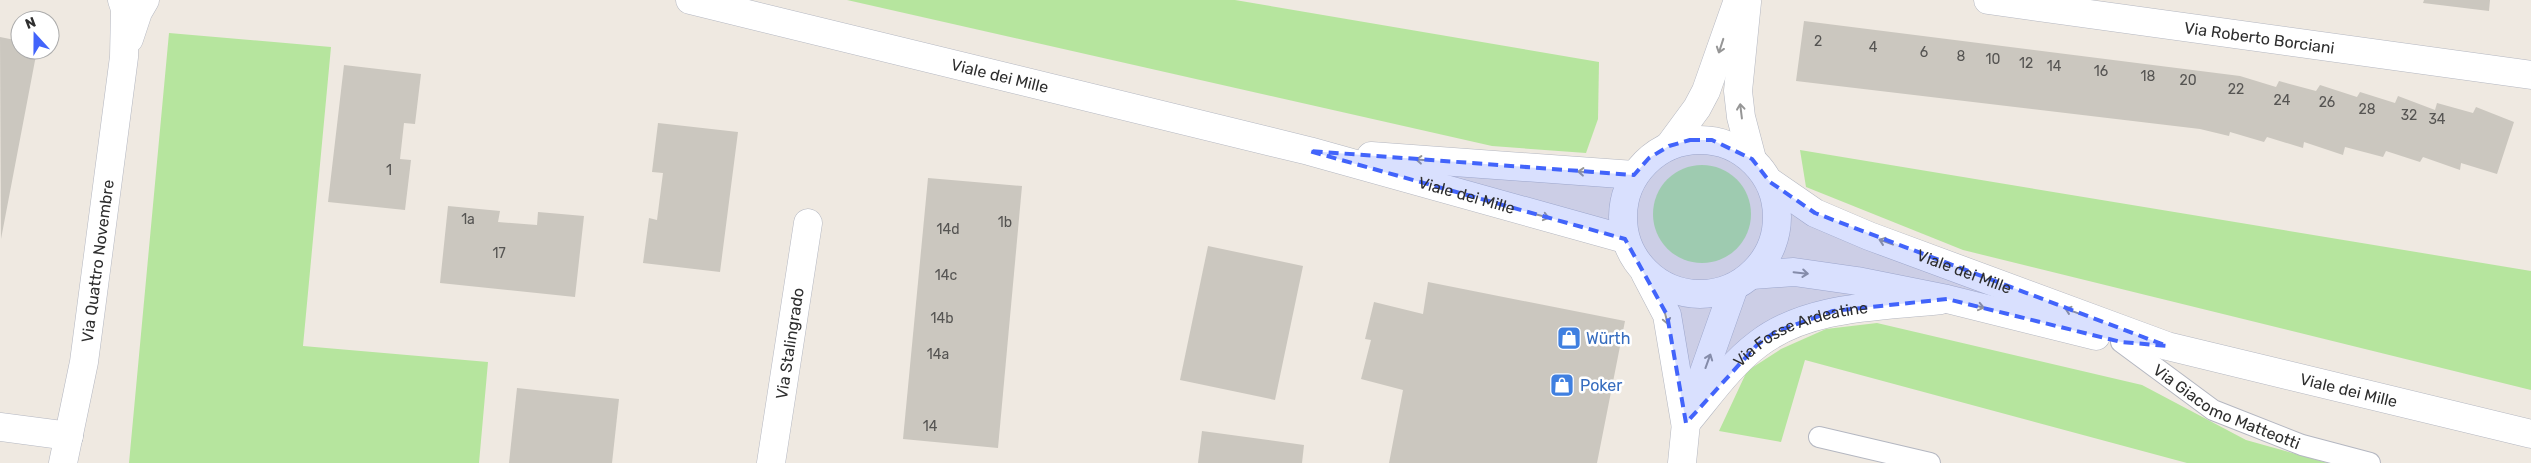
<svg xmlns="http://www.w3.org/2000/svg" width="2531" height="463" font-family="Rubik,sans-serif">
<rect width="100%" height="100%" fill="#efe9e1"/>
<g fill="#b6e59e">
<path d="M 847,0 L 1235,0 L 1599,62 L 1598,119 L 1586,153 L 1492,146 Z"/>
<path d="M 169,33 L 331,47 L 303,346 L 488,362 L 479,463 L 129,463 Z"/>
<path d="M 1800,150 L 2531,271 L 2531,390 L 1963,250 L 1806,187 Z"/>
<circle cx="1702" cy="214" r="49"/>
<path d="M 1877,323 L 2142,385 L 2246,440 L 2328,463 L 2187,463 L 1805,360 L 1781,442 L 1719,431 L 1747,371 L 1781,349 L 1826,329 Z"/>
</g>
<g fill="#cbc7bf">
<path d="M 2424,0 L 2490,0 L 2489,11 L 2423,3 Z"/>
<path d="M 1804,21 L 2240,76 L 2276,87 L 2279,81 L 2316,91 L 2320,85 L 2357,97 L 2360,92 L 2395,103 L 2398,96 L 2435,110 L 2437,103 L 2473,113 L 2476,107 L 2514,122 L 2497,174 L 2461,163 L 2460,170 L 2423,157 L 2420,162 L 2386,151 L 2383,157 L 2345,147 L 2343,155 L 2304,142 L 2303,148 L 2267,137 L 2264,142 L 2230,132 L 2229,136 L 2200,129 L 1796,81 Z"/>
<path d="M 0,37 L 20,41 L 20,50 L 37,50 L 1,239 Z"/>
<path d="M 344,65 L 421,74 L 415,124 L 404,123 L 400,159 L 411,160 L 405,210 L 328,202 Z"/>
<path d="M 658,123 L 738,132 L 720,272 L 643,263 L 649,218 L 657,220 L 663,173 L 652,172 Z"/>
<path d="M 928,178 L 1022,186 L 998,448 L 903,439 Z"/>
<path d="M 448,206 L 500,211 L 498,222 L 537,225 L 538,212 L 584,216 L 575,297 L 440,283 Z"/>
<path d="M 1208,246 L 1303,266 L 1275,400 L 1180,380 Z"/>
<path d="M 1428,282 L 1625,321 L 1597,463 L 1389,463 L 1403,390 L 1361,379 L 1371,340 L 1365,339 L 1374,302 L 1423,314 Z"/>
<path d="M 517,388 L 619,399 L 612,463 L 509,463 Z"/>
<path d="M 1202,431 L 1304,445 L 1302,463 L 1198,463 Z"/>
</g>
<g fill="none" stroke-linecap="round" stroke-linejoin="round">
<g stroke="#b4b7c1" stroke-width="22">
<g id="service">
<path id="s1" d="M 2121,342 L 2213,410 L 2302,445 L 2370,463"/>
<path d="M 1819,437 L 1930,463"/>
</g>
</g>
<g stroke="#b4b7c1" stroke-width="29">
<g id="minor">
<path id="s2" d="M 1988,0 L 2531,75"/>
<path d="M 1747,2 L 1738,91 L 1741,117 L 1752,159"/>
<path d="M 129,39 L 138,12 L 145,0"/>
<path d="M 1669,146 L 1697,108 L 1706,91 L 1738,0"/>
<path d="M 1645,273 L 1667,315 L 1685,422"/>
<path id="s3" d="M 1686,423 C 1708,397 1730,365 1758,344 C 1809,305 1879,307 1941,300"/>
<path d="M 0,427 L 69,436"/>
<path id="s4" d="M 63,463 L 84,362 L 124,57 L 125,9 L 122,0"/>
<path id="s5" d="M 771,463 L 808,223"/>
<path d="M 1682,463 L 1686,423 L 1734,287"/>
</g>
</g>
<g stroke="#b4b7c1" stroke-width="29">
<g id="secondary">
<path id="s6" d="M 690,0 L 1309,151 L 1625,239"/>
<circle cx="1700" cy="217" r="77"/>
<path d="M 1371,156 L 1634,175"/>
<path id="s7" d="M 1770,182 L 1815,213 L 1869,236 L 2167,346 L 2531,434"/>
<path d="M 1752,275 L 1794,272 L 1857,281 L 1947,299 L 2096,336"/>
</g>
</g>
<use href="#service" stroke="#fff" stroke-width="20"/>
<use href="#minor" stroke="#fff" stroke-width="28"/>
<use href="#secondary" stroke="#fff" stroke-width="28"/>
</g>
<defs><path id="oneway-shaft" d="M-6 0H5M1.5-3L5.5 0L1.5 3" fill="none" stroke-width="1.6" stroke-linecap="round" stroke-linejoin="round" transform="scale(1.25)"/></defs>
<g stroke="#969696">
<use href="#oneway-shaft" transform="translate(1721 46) rotate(108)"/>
<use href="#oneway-shaft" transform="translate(1741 111) rotate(-97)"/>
<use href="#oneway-shaft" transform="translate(1423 160) rotate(-176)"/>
<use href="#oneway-shaft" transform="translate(1585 172) rotate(-176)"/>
<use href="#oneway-shaft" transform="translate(1542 216) rotate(15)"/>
<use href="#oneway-shaft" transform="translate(1886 242) rotate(-160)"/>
<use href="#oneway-shaft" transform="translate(1801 273) rotate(6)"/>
<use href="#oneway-shaft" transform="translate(1977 306) rotate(14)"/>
<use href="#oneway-shaft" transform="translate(2072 311) rotate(-160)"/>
<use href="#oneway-shaft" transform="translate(1666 317) rotate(76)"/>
<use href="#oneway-shaft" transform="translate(1708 361) rotate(-70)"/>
</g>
<path fill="#4264fb" fill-opacity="0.2" stroke="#4264fb" stroke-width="4" stroke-dasharray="10 6" stroke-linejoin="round" d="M 1690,140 L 1712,140 L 1752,159 L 1770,182 L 1815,213 L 2167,346 L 2121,342 L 1947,299 L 1833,311 L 1775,332 L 1757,345 L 1686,423 L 1667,315 L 1625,239 L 1309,151 L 1634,175 L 1649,158 L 1669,146 Z"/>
<defs>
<g id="shop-square" transform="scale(1.25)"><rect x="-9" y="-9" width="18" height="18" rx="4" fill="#3f7fe0" stroke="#fff"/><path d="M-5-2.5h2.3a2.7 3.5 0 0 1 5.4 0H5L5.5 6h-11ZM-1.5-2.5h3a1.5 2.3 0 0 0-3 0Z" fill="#fff"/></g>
</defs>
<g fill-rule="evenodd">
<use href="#shop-square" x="1569" y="338"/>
<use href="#shop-square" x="1562" y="385"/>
</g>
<g text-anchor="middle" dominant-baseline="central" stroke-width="5" stroke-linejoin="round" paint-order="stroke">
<g font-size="14" fill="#555452">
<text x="1818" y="41">2</text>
<text x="1873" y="47">4</text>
<text x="1924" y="52">6</text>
<text x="1961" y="56">8</text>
<text x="1993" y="59">10</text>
<text x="2026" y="63">12</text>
<text x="2054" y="66">14</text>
<text x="2101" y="71">16</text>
<text x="2148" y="76">18</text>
<text x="2188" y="80">20</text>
<text x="2236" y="89">22</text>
<text x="2282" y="100">24</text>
<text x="2327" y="102">26</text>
<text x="2367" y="109">28</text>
<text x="2409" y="115">32</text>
<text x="2437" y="119">34</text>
<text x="389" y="170">1</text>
<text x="468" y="219">1a</text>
<text x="1005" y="222">1b</text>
<text x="948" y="229">14d</text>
<text x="499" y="253">17</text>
<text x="946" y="275">14c</text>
<text x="942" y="318">14b</text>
<text x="938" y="354">14a</text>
<text x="930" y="426">14</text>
</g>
<g font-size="16" fill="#2e2e2e" stroke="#fff">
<text stroke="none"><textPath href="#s2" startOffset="274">Via Roberto Borciani</textPath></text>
<text stroke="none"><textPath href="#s6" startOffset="319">Viale dei Mille</textPath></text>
<text stroke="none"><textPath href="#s6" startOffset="801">Viale dei Mille</textPath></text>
<text stroke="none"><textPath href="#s4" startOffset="205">Via Quattro Novembre</textPath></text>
<text stroke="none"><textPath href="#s7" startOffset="215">Viale dei Mille</textPath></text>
<text stroke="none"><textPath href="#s3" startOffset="151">Via Fosse Ardeatine</textPath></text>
<text stroke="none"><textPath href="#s5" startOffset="121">Via Stalingrado</textPath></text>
<text stroke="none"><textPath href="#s7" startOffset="618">Viale dei Mille</textPath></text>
<text stroke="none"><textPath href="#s1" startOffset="125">Via Giacomo Matteotti</textPath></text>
</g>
<g font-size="16" fill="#366cbe" stroke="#fff" text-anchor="start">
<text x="1586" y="338">Würth</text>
<text x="1580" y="385">Poker</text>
</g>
</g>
<g transform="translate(35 35) rotate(339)"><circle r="24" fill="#ffffff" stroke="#ababab"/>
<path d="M0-4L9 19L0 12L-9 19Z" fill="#4264fb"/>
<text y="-8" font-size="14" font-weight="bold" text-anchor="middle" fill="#2e2e2e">N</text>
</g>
</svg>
